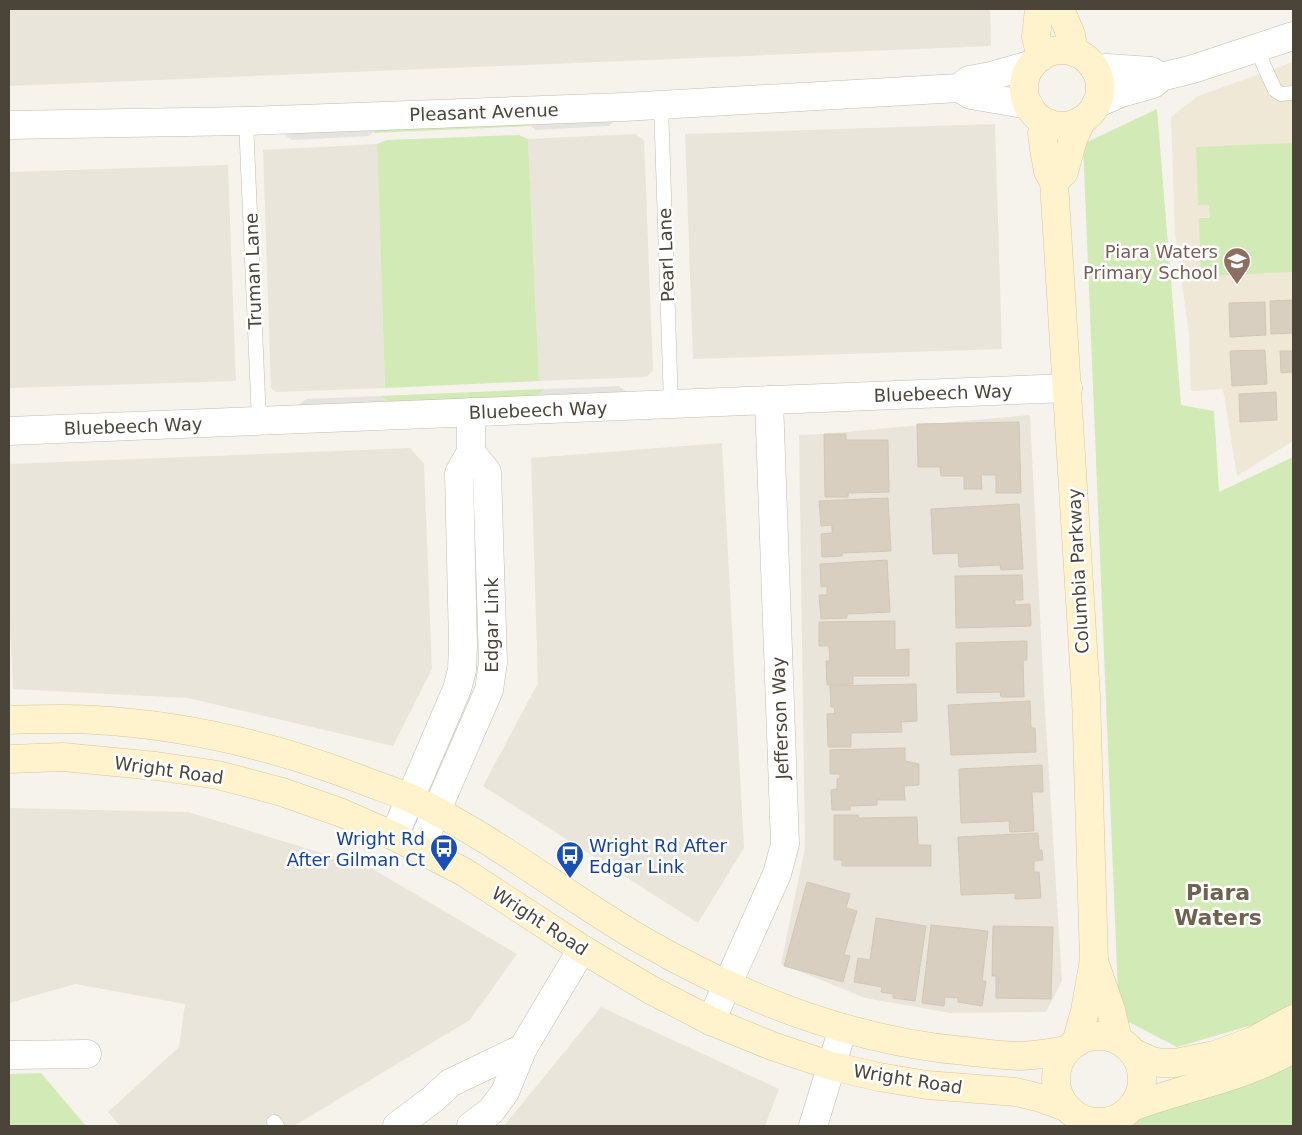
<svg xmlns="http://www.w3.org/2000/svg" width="1302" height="1135" font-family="'DejaVu Sans',sans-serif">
<rect width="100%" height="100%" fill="#f6f3ec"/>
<g fill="#eae5da">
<path d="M 9,9 L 990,9 L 991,46 L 9,86 Z"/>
<path d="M 995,124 L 1002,349 L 693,359 L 685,134 Z"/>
<path d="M 635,134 L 644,140 L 653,370 L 647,377 L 539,381 L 528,139 Z"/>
<path d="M 377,144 L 385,388 L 276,392 L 271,388 L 263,150 Z"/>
<path d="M 228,165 L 236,381 L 9,388 L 9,172 Z"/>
<path d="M 1030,415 L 1044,695 L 1062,981 L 1046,1012 L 950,1013 L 865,998 L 781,964 L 805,848 L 799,435 L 824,434 Z"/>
<path d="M 722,443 L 744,848 L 698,923 L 483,786 L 538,683 L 531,458 Z"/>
<path d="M 410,448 L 424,464 L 432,669 L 393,746 L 188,698 L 13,689 L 9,599 L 9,464 Z"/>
<path d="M 9,808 L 188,812 L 371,868 L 517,954 L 470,1020 L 294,1126 L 120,1126 L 108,1112 L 179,1047 L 185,1004 L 75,984 L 9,1003 Z"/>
<path d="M 601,1007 L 779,1089 L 765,1126 L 504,1126 Z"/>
</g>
<path fill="#efe8d6" d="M 1293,62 L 1293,441 L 1237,476 L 1223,389 L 1191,391 L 1189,334 L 1175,235 L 1171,117 L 1198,96 Z"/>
<g fill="#d2eab5">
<path d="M 1157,109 L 1181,405 L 1214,411 L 1219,492 L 1293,457 L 1293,1007 L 1280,1017 L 1177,1047 L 1119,1017 L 1083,144 Z"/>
<path d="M 522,120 L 530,126 L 373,133 L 379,127 Z"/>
<path d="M 519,135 L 528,139 L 539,381 L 385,388 L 377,144 L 387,140 Z"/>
<path d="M 1293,143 L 1293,272 L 1201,276 L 1199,218 L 1210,218 L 1209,205 L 1198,205 L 1196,147 Z"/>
<path d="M 545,389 L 535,398 L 392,404 L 380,396 Z"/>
<path d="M 1293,1064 L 1293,1126 L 1128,1126 L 1136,1118 Z"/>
<path d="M 41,1073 L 86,1126 L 9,1126 L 9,1074 Z"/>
</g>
<g fill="#e5e3e0">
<path d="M 620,116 L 609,126 L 536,130 L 522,120 Z"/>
<path d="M 379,127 L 369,136 L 292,140 L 280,131 Z"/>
<path d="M 619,386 L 629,394 L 535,398 L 545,389 Z"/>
<path d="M 380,396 L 392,404 L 295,408 L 306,399 Z"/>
</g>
<g fill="#d8cfc1" stroke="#d3c7b4">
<path d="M 1293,300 L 1293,333 L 1271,334 L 1270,301 Z"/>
<path d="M 1265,302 L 1266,335 L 1230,337 L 1229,303 Z"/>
<path d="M 1265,350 L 1267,384 L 1232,386 L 1230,351 Z"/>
<path d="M 1280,351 L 1293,351 L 1293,372 L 1281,373 Z"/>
<path d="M 1276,392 L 1277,420 L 1240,422 L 1239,394 Z"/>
<path d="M 1019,422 L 1021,493 L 996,493 L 996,475 L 981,475 L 982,489 L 964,489 L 964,476 L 941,476 L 940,467 L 918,467 L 917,424 Z"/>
<path d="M 824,434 L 846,434 L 846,440 L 888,440 L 889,492 L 848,493 L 848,497 L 825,497 Z"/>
<path d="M 888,498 L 891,551 L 842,553 L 842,556 L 822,557 L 821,534 L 832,533 L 832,525 L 821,526 L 819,501 Z"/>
<path d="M 1019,504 L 1023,569 L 1001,570 L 1000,565 L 959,567 L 958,553 L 933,554 L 931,509 Z"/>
<path d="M 887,560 L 890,612 L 847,614 L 847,618 L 821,619 L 819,595 L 827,595 L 827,586 L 821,587 L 820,564 Z"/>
<path d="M 1022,575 L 1023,600 L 1015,600 L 1015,605 L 1030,604 L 1031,626 L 956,628 L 955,576 Z"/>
<path d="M 895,621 L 895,650 L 909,649 L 909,676 L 853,676 L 853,684 L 827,685 L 826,661 L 830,661 L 829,646 L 819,646 L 819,622 Z"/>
<path d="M 1027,641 L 1027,660 L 1023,660 L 1024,697 L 1001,697 L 1000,692 L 957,693 L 956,643 Z"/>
<path d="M 916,684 L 917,721 L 901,722 L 902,732 L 851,733 L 851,747 L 828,747 L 827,714 L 835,713 L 834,707 L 831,707 L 830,686 Z"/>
<path d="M 1030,701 L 1031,728 L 1035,728 L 1036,752 L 951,755 L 948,705 Z"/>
<path d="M 905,748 L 905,761 L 919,764 L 919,785 L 904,786 L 905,800 L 877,800 L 877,805 L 850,806 L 850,810 L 832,810 L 831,790 L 837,789 L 837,779 L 840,778 L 840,774 L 830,774 L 830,750 Z"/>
<path d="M 1042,765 L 1043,792 L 1032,792 L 1034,831 L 1010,832 L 1009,821 L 961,823 L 959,769 Z"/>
<path d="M 834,815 L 858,815 L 859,818 L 917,817 L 918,845 L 931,845 L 931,866 L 842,866 L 842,860 L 834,860 Z"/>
<path d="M 1038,833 L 1039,850 L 1042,850 L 1043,860 L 1034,861 L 1034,872 L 1039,872 L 1041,898 L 1015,899 L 1015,893 L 961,895 L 958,837 Z"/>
<path d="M 807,882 L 850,894 L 846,908 L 857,911 L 844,955 L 850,956 L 843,982 L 784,966 Z"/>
<path d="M 876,918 L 926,926 L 915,1001 L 893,998 L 893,994 L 881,992 L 882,987 L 854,982 L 858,958 L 870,960 Z"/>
<path d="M 931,925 L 988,931 L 982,981 L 986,981 L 982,1006 L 958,1002 L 958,998 L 945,997 L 944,1006 L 922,1003 Z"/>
<path d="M 993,926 L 1053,927 L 1051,999 L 996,998 L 996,976 L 992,976 Z"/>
</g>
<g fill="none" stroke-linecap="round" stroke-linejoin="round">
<g stroke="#c2bbae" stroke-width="15">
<g id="lane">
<path d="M 1256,48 L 1275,90 L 1281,94 L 1293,93"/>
<path d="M 661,105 L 671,404"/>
<path d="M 246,121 L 259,421"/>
<path d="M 274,1122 L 277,1126"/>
</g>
</g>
<g stroke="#c2bbae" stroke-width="29">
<g id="street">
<path d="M 1095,69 L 1107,68 L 1151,71 L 1161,77"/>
<path d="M 959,88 L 969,80 L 991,76 L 1033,64"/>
<path d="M 1096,104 L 1121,93 L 1153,84 L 1161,77 L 1193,69 L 1293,36"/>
<path d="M 9,125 L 246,121 L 624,107 L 959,88 L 971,95 L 1029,105"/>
<path d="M 9,431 L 1068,388"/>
<path d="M 394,836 L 457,689 L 462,670 L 463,645 L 459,473 L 471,452 L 471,412"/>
<path d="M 420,849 L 489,690 L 493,662 L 487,472 L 471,452"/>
<path d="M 711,1021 L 777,874 L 785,844 L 769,400"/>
<path d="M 9,1055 L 87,1054"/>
<path d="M 397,1126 L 433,1099 L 450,1083 L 523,1048"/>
<path d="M 471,1126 L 491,1111 L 505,1092 L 523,1048 L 582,949"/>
<path d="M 813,1126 L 843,1028"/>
</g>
</g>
<g stroke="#d6c79b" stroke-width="29">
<g id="secondary">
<path d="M 1039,9 L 1036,37 L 1041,57"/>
<path d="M 1060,9 L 1071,35 L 1074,52"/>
<circle cx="1062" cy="88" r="38"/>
<path d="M 1048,123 L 1042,133 L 1044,149 L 1048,171 L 1054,182 L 1086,697 L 1094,960 L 1085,1011 L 1076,1043"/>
<path d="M 1054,182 L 1064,172 L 1073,139 L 1082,120"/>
<path d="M 9,720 C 37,719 66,718 94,720 C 187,725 278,747 365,781 C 380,787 397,792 412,799 C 493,837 563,894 640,939 C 740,997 849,1041 965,1051 C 983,1053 1003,1056 1021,1056 C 1037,1055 1052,1053 1066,1050"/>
<path d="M 9,759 L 63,757 L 156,766 L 218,775 L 282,792 L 342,813 L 394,836 L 464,872 L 582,949 L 651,990 L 711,1021 L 772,1046 L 832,1066 L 879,1077 L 927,1085 L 1016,1092 L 1041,1098 L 1066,1107"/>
<path d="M 1095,964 L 1111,1010 L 1118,1040"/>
<circle cx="1099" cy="1079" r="43"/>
<path d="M 1134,1053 L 1152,1061 L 1161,1063 L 1175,1063 L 1215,1055 L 1253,1041 L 1293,1019"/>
<path d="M 1132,1107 C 1185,1087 1243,1078 1293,1049"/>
</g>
</g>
<use href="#lane" stroke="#fff" stroke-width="14"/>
<use href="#street" stroke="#fff" stroke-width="28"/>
<use href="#secondary" stroke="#fff3cd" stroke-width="28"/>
</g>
<defs>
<g id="school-pin" transform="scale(1.4375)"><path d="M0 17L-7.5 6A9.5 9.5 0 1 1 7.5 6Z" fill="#8d6e63" stroke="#fff"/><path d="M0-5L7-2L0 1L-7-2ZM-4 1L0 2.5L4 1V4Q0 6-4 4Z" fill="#fff"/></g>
<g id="bus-pin" transform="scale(1.4375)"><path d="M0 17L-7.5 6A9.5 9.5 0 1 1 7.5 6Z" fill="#1a4fb4" stroke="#fff"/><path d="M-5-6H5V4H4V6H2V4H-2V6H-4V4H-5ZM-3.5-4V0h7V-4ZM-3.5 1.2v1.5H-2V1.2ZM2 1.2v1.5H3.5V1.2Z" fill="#fff"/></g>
</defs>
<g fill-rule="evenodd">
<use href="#school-pin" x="1237" y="261"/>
<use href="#bus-pin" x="444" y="848"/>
<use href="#bus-pin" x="570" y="855"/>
</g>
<g text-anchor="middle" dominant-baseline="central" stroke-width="5" stroke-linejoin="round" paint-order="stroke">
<g font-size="18" fill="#4b4439" stroke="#fff">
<text transform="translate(484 112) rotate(-2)">Pleasant Avenue</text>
<text transform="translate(666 255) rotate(-92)">Pearl Lane</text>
<text transform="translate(253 271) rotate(-92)">Truman Lane</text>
<text transform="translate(943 393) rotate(-2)">Bluebeech Way</text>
<text transform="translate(538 410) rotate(-2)">Bluebeech Way</text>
<text transform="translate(133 426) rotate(-2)">Bluebeech Way</text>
<text transform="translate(1078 571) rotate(-93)">Columbia Parkway</text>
<text transform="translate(491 625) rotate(-90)">Edgar Link</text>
<text transform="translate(780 718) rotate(-92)">Jefferson Way</text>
<text transform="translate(169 770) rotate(8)">Wright Road</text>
<text transform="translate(540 921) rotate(33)">Wright Road</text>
<text transform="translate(908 1079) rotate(9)">Wright Road</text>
</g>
<g font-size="18" fill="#785e54" stroke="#fff" text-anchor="end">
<text x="1218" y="251">Piara Waters<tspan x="1218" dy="21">Primary School</tspan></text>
</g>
<g font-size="18" fill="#164399" stroke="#fff" text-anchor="end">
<text x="425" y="838">Wright Rd<tspan x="425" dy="21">After Gilman Ct</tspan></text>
<text x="589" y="845" text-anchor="start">Wright Rd After<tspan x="589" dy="21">Edgar Link</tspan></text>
</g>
<g font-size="22" font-weight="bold" fill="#6e6250" stroke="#fff">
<text x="1218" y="892">Piara<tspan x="1218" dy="25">Waters</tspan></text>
</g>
</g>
<rect width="1302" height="1135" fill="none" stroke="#4b4439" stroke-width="20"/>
</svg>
